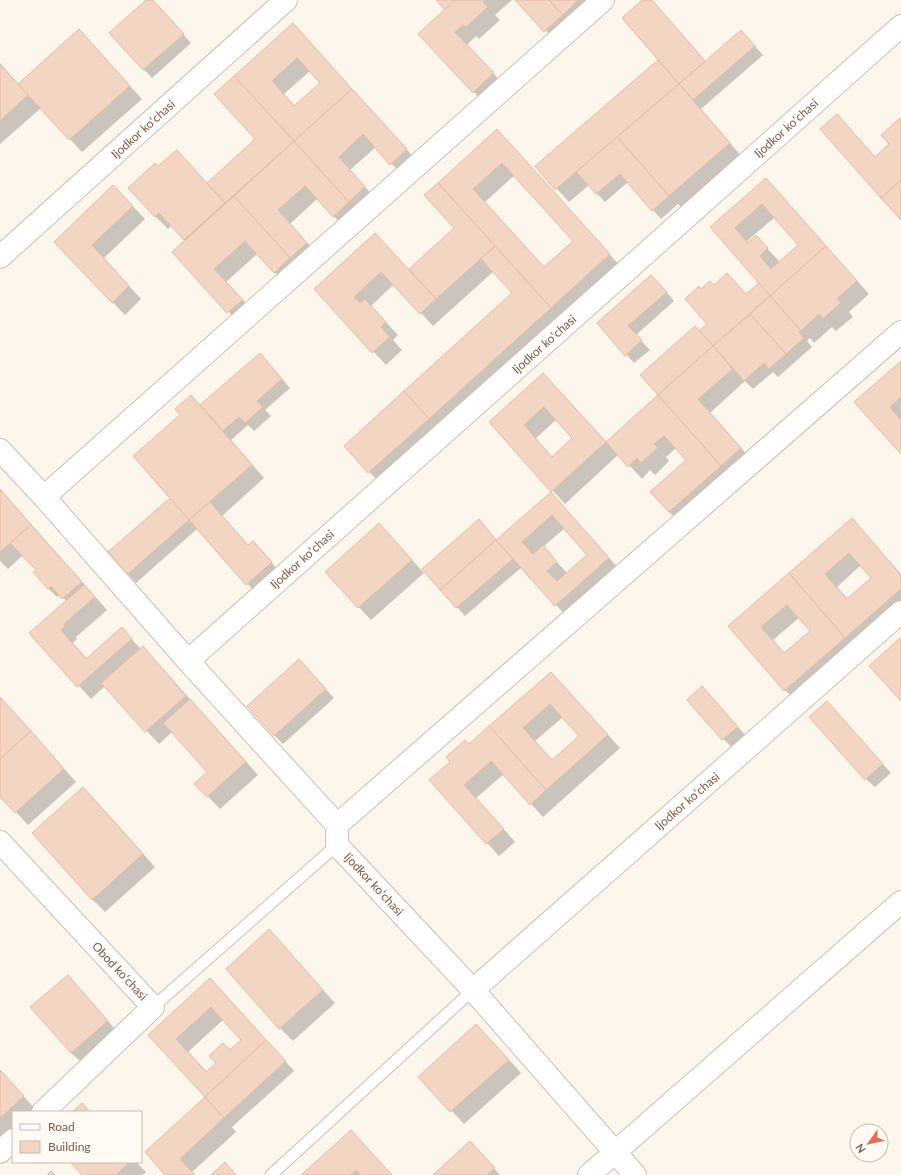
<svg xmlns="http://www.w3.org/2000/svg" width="901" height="1175" font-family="Lato,sans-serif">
<rect width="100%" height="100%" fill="#fdf6ec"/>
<g fill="#0003" fill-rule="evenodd">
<path d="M 147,0 L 152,0 L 191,43 L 152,78 L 110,33 Z"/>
<path d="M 437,0 L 512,0 L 495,15 L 500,20 L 479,39 L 476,36 L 467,45 L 505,86 L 486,105 L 474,92 L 446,10 Z"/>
<path d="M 516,0 L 590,0 L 558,43 Z"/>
<path d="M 644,0 L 652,0 L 706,62 L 741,31 L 763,55 L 701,109 L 742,157 L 682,208 L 678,204 L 661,219 L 628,182 L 605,202 L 589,185 L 569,202 L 536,166 L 663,65 Z"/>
<path d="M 293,24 L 419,163 L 404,177 L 376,147 L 350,170 L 377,200 L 346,229 L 317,199 L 290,224 L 319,256 L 287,285 L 257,254 L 226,282 L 255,313 L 241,325 L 173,252 L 186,240 L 172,225 L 168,229 L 155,216 L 158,168 L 207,184 L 257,139 L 216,94 ZM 310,71 L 321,83 L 295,106 L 284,94 Z"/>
<path d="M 79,30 L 142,99 L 82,152 L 41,108 L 0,144 L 0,63 L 18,84 Z"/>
<path d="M 509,143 L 622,268 L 378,481 L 345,446 L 514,293 L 494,271 L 433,326 L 394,284 L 371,306 L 398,335 L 393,340 L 402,350 L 386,365 L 315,289 L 375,234 L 409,270 L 455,228 L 425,195 ZM 515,175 L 574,241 L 544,268 L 485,202 Z"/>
<path d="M 766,179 L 869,294 L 849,312 L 853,317 L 836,331 L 832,327 L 814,343 L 810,338 L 807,341 L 812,347 L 778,377 L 773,372 L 753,389 L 745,381 L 710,413 L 753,461 L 682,524 L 669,512 L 687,460 L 676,448 L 666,457 L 669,461 L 655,475 L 650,470 L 642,479 L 619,454 L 565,504 L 490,422 L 543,374 L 607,443 L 660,396 L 699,332 L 708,324 L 702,290 L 714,286 L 746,295 L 763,286 L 711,227 ZM 775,217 L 800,245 L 780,262 L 756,237 L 749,243 L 747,241 ZM 557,419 L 574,438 L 552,457 L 535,439 Z"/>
<path d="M 126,199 L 145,219 L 104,258 L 141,299 L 125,315 L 55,242 Z"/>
<path d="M 660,284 L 674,301 L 636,335 L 650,350 L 634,363 L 598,324 Z"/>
<path d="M 901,362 L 901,453 L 856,403 Z"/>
<path d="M 268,363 L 290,388 L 265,410 L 271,416 L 254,431 L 248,425 L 231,440 L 264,478 L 222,516 L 248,546 L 262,551 L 279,571 L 255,592 L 198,528 L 136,583 L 128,574 L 171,498 L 181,415 L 191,396 L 201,406 Z"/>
<path d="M 0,489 L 107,610 L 76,637 L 77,639 L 73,643 L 87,659 L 122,629 L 141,649 L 143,648 L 155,660 L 258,775 L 220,809 L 196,784 L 208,772 L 172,732 L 159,744 L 105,686 L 91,699 L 31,633 L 66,601 L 60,594 L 57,597 L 48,588 L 38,570 L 23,555 L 8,569 L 0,561 Z"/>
<path d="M 551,493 L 621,571 L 568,618 L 522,567 L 465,616 L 423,569 L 487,529 L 497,541 ZM 565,528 L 588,555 L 567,573 L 543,547 Z"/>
<path d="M 851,519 L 901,574 L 901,612 L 798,703 L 785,690 L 730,626 ZM 861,565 L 873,578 L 848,599 L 837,587 ZM 800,617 L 811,631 L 785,654 L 773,640 Z"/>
<path d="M 379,524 L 424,573 L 371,620 L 326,572 Z"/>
<path d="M 299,660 L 334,698 L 283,744 L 274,735 Z"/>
<path d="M 563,686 L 620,748 L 543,817 L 504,774 L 476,798 L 515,842 L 499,856 L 430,780 ZM 563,717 L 580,736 L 553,761 L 535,741 Z"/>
<path d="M 702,687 L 746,736 L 732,748 L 688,700 Z"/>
<path d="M 0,697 L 76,782 L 28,825 L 0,795 Z"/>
<path d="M 827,702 L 891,773 L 875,787 L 866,779 Z"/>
<path d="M 96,801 L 155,867 L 105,912 L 92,899 Z"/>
<path d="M 269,931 L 335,1003 L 293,1041 L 280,1028 Z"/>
<path d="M 76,985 L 116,1030 L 80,1061 L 71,1053 Z"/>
<path d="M 223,992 L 294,1071 L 232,1127 L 236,1132 L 192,1172 L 194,1175 L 167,1175 L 206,1097 L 150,1035 ZM 224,1019 L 242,1040 L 207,1072 L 188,1052 Z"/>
<path d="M 489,1038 L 521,1073 L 464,1124 L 420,1077 Z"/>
<path d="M 0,1070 L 36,1110 L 33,1112 L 13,1112 L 13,1130 L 0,1142 Z"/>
<path d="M 351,1131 L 392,1175 L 303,1175 Z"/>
<path d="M 478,1151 L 500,1175 L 435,1175 Z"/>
<path d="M 71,1162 L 136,1162 L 146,1172 L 142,1175 L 83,1175 Z"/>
</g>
<g fill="#f3d5c3" stroke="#e6bba3" fill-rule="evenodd">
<path d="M 146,0 L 153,0 L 184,34 L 143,70 L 109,33 Z"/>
<path d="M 436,0 L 455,0 L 445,10 Z"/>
<path d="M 455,0 L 486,0 L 483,2 L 488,7 L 466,27 L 463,25 L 455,32 L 494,73 L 473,93 L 418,34 Z"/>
<path d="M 515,0 L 549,0 L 563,15 L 544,32 Z"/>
<path d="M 549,0 L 578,0 L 563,15 Z"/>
<path d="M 642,0 L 652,0 L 705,61 L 679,84 L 622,18 Z"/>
<path d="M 293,23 L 352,89 L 294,141 L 234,76 ZM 297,58 L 320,83 L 294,106 L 272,81 Z"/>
<path d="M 79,29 L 130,86 L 69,140 L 18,84 Z"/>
<path d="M 741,30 L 755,46 L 693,100 L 679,84 Z"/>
<path d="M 658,60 L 679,84 L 555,190 L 535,166 Z"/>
<path d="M 0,64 L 28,95 L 0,121 Z"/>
<path d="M 234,76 L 294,141 L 225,203 L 207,183 L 255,139 L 214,94 Z"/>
<path d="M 679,84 L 730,143 L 669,196 L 617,137 Z"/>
<path d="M 352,89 L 407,149 L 390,165 L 363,134 L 339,157 L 365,187 L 349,202 L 294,141 Z"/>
<path d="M 837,114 L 875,157 L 889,144 L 881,135 L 901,117 L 901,180 L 881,198 L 820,129 Z"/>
<path d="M 497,129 L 610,254 L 551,308 L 438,183 ZM 502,163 L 573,241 L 544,267 L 473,189 Z"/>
<path d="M 617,137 L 669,196 L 652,211 L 620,174 L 596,194 L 576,172 Z"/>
<path d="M 294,141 L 349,202 L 333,217 L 305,186 L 278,210 L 307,243 L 290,258 L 234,196 Z"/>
<path d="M 177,150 L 225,203 L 184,240 L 159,213 L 155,217 L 128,188 L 155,163 L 158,166 Z"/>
<path d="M 766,178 L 826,246 L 770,296 L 710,227 ZM 762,204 L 798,245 L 771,269 L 760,256 L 768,248 L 756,235 L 748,243 L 735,228 Z"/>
<path d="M 901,180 L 901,220 L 881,198 Z"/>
<path d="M 438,183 L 495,246 L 436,299 L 409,269 L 454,228 L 424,195 Z"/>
<path d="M 113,185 L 133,206 L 92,245 L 129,286 L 112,303 L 54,242 Z"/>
<path d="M 234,196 L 290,258 L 274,273 L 245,241 L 214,269 L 243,300 L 227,313 L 172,252 Z"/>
<path d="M 375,233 L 436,299 L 420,314 L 381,272 L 354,297 L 360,303 L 365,299 L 386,322 L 381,327 L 390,337 L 372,353 L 314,289 Z"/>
<path d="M 495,246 L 551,308 L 429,419 L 404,391 L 512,293 L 481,259 Z"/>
<path d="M 826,246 L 857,281 L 837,299 L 841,303 L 823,319 L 819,314 L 801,331 L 770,296 Z"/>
<path d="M 727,273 L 746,294 L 759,283 L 770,296 L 713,346 L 699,331 L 707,324 L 685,299 L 699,286 L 701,289 L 710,281 L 714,285 Z"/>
<path d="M 651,275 L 667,292 L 628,326 L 642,340 L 625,356 L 597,323 Z"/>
<path d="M 770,296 L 801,331 L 799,332 L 804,338 L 786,354 L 750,314 Z"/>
<path d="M 750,314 L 786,354 L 769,369 L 764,363 L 744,381 L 713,346 Z"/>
<path d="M 695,326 L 713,346 L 658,395 L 640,375 Z"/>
<path d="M 713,346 L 733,369 L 698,399 L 741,448 L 721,466 L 658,395 Z"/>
<path d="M 260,353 L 282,379 L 257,401 L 263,407 L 245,423 L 239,417 L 223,431 L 200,405 Z"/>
<path d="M 901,361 L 901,397 L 890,407 L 901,420 L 901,454 L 854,402 Z"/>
<path d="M 543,373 L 606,442 L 551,492 L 489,422 ZM 544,407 L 572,438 L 552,457 L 524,425 Z"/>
<path d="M 404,391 L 429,419 L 368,473 L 344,446 Z"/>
<path d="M 191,395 L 252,465 L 189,520 L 133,456 L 180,415 L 175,409 Z"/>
<path d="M 658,395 L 721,466 L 669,512 L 650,492 L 686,460 L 664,436 L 654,444 L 658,448 L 641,463 L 637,458 L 628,467 L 606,442 Z"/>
<path d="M 0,489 L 31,525 L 0,552 Z"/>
<path d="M 551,492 L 609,558 L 555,606 L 496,540 ZM 552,515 L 587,555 L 557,581 L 547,571 L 557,562 L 543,545 L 533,554 L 522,542 Z"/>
<path d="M 170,498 L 189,520 L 127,575 L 108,552 Z"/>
<path d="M 210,502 L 248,545 L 253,541 L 272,562 L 246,585 L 189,520 Z"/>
<path d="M 852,518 L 901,575 L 901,589 L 845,638 L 789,573 ZM 849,553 L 871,578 L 847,599 L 825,574 Z"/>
<path d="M 479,519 L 496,540 L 440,590 L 422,569 Z"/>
<path d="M 379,523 L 412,560 L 358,608 L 325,572 Z"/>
<path d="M 31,525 L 82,582 L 62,599 L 51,586 L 48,589 L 33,572 L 36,570 L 10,543 Z"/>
<path d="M 496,540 L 513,559 L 456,608 L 440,590 Z"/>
<path d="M 789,573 L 845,638 L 784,691 L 728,626 ZM 787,605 L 810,631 L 784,653 L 761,627 Z"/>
<path d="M 84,585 L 95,597 L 64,624 L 65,626 L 61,630 L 86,659 L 122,627 L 132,639 L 77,687 L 29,633 Z"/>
<path d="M 901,637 L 901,701 L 869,666 Z"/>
<path d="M 143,646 L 186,696 L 145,732 L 101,683 Z"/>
<path d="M 299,659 L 326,689 L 274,736 L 247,706 Z"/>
<path d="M 551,672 L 608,735 L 546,790 L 489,726 ZM 550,704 L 579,736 L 552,760 L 523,728 Z"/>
<path d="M 702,686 L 738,727 L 722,740 L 687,700 Z"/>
<path d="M 0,697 L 31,731 L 0,759 Z"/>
<path d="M 190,699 L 246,762 L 207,797 L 194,784 L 207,772 L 163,723 Z"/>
<path d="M 827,701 L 883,764 L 865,780 L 809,717 Z"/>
<path d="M 489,726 L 546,790 L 530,805 L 491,761 L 464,785 L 504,829 L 486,844 L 429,780 L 450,762 L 446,757 L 465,740 L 469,744 Z"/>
<path d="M 31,731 L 64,769 L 15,813 L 0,797 L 0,759 Z"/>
<path d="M 83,787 L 143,854 L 92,900 L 32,833 Z"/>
<path d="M 269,929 L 323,990 L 279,1029 L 226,969 Z"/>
<path d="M 68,975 L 108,1021 L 71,1053 L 30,1007 Z"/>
<path d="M 210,978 L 266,1040 L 205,1097 L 148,1035 ZM 211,1007 L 241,1040 L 230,1050 L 223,1043 L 209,1056 L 216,1063 L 206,1072 L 176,1039 Z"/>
<path d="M 476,1024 L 509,1060 L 450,1112 L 418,1077 Z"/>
<path d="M 266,1040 L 286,1061 L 224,1118 L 205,1097 Z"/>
<path d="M 0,1070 L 24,1096 L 0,1118 Z"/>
<path d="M 205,1097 L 224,1118 L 180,1159 L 195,1175 L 165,1175 L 145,1152 Z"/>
<path d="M 82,1103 L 90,1112 L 72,1112 Z"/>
<path d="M 351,1130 L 392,1175 L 361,1175 L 356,1170 L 350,1175 L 301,1175 Z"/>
<path d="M 470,1141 L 495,1168 L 487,1175 L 433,1175 Z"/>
<path d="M 70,1162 L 130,1162 L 116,1175 L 82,1175 Z"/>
<path d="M 225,1162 L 236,1175 L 211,1175 Z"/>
<path d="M 51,1171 L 55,1175 L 47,1175 Z"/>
</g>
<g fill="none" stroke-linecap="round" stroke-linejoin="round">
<g stroke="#d1beb0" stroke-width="13">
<g id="service">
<path d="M 153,1007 L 337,845"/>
<path d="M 271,1175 L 473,990"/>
</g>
</g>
<g stroke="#d1beb0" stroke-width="24">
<g id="minor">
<path d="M 0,257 L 286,0"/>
<path d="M 0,450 L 44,497 L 188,661 L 337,825 L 337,845 L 473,990 L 635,1175"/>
<path d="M 44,497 L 603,0"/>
<path d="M 188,661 L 901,26"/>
<path d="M 337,825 L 901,332"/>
<path d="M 0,842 L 153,1007 L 43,1112"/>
<path d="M 473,990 L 901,612"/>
<path d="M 0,1152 L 13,1140"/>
<path d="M 589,1175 L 901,902"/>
</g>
</g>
<use href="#service" stroke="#fff" stroke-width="11"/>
<use href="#minor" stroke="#fff" stroke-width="22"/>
</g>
<g text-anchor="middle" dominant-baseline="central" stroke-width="3" stroke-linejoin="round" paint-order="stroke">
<g font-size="12" fill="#7a5c4d" stroke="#fffaf3">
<text transform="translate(786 128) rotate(-42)">Ijodkor koʻchasi</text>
<text transform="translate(143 129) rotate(-42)">Ijodkor koʻchasi</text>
<text transform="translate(544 344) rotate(-42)">Ijodkor koʻchasi</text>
<text transform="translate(302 559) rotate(-42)">Ijodkor koʻchasi</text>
<text transform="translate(687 801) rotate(-41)">Ijodkor koʻchasi</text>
<text transform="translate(374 884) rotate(47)">Ijodkor koʻchasi</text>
<text transform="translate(120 971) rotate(47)">Obod koʻchasi</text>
</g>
</g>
<rect x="12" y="1111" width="130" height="52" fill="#fffaf3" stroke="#cabbb1"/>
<rect x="20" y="1124" width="20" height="6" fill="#ffffff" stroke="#cabbb1"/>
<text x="48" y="1131" font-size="12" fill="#7a5c4d">Road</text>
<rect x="20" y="1141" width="20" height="12" fill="#f3d5c3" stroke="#cabbb1"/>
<text x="48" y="1151" font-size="12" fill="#7a5c4d">Building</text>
<g transform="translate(869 1143) rotate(237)"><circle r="19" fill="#fffaf3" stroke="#cabbb1"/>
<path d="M0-3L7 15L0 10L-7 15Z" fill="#e76f51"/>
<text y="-6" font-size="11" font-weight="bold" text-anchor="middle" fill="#7a5c4d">N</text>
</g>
</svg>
